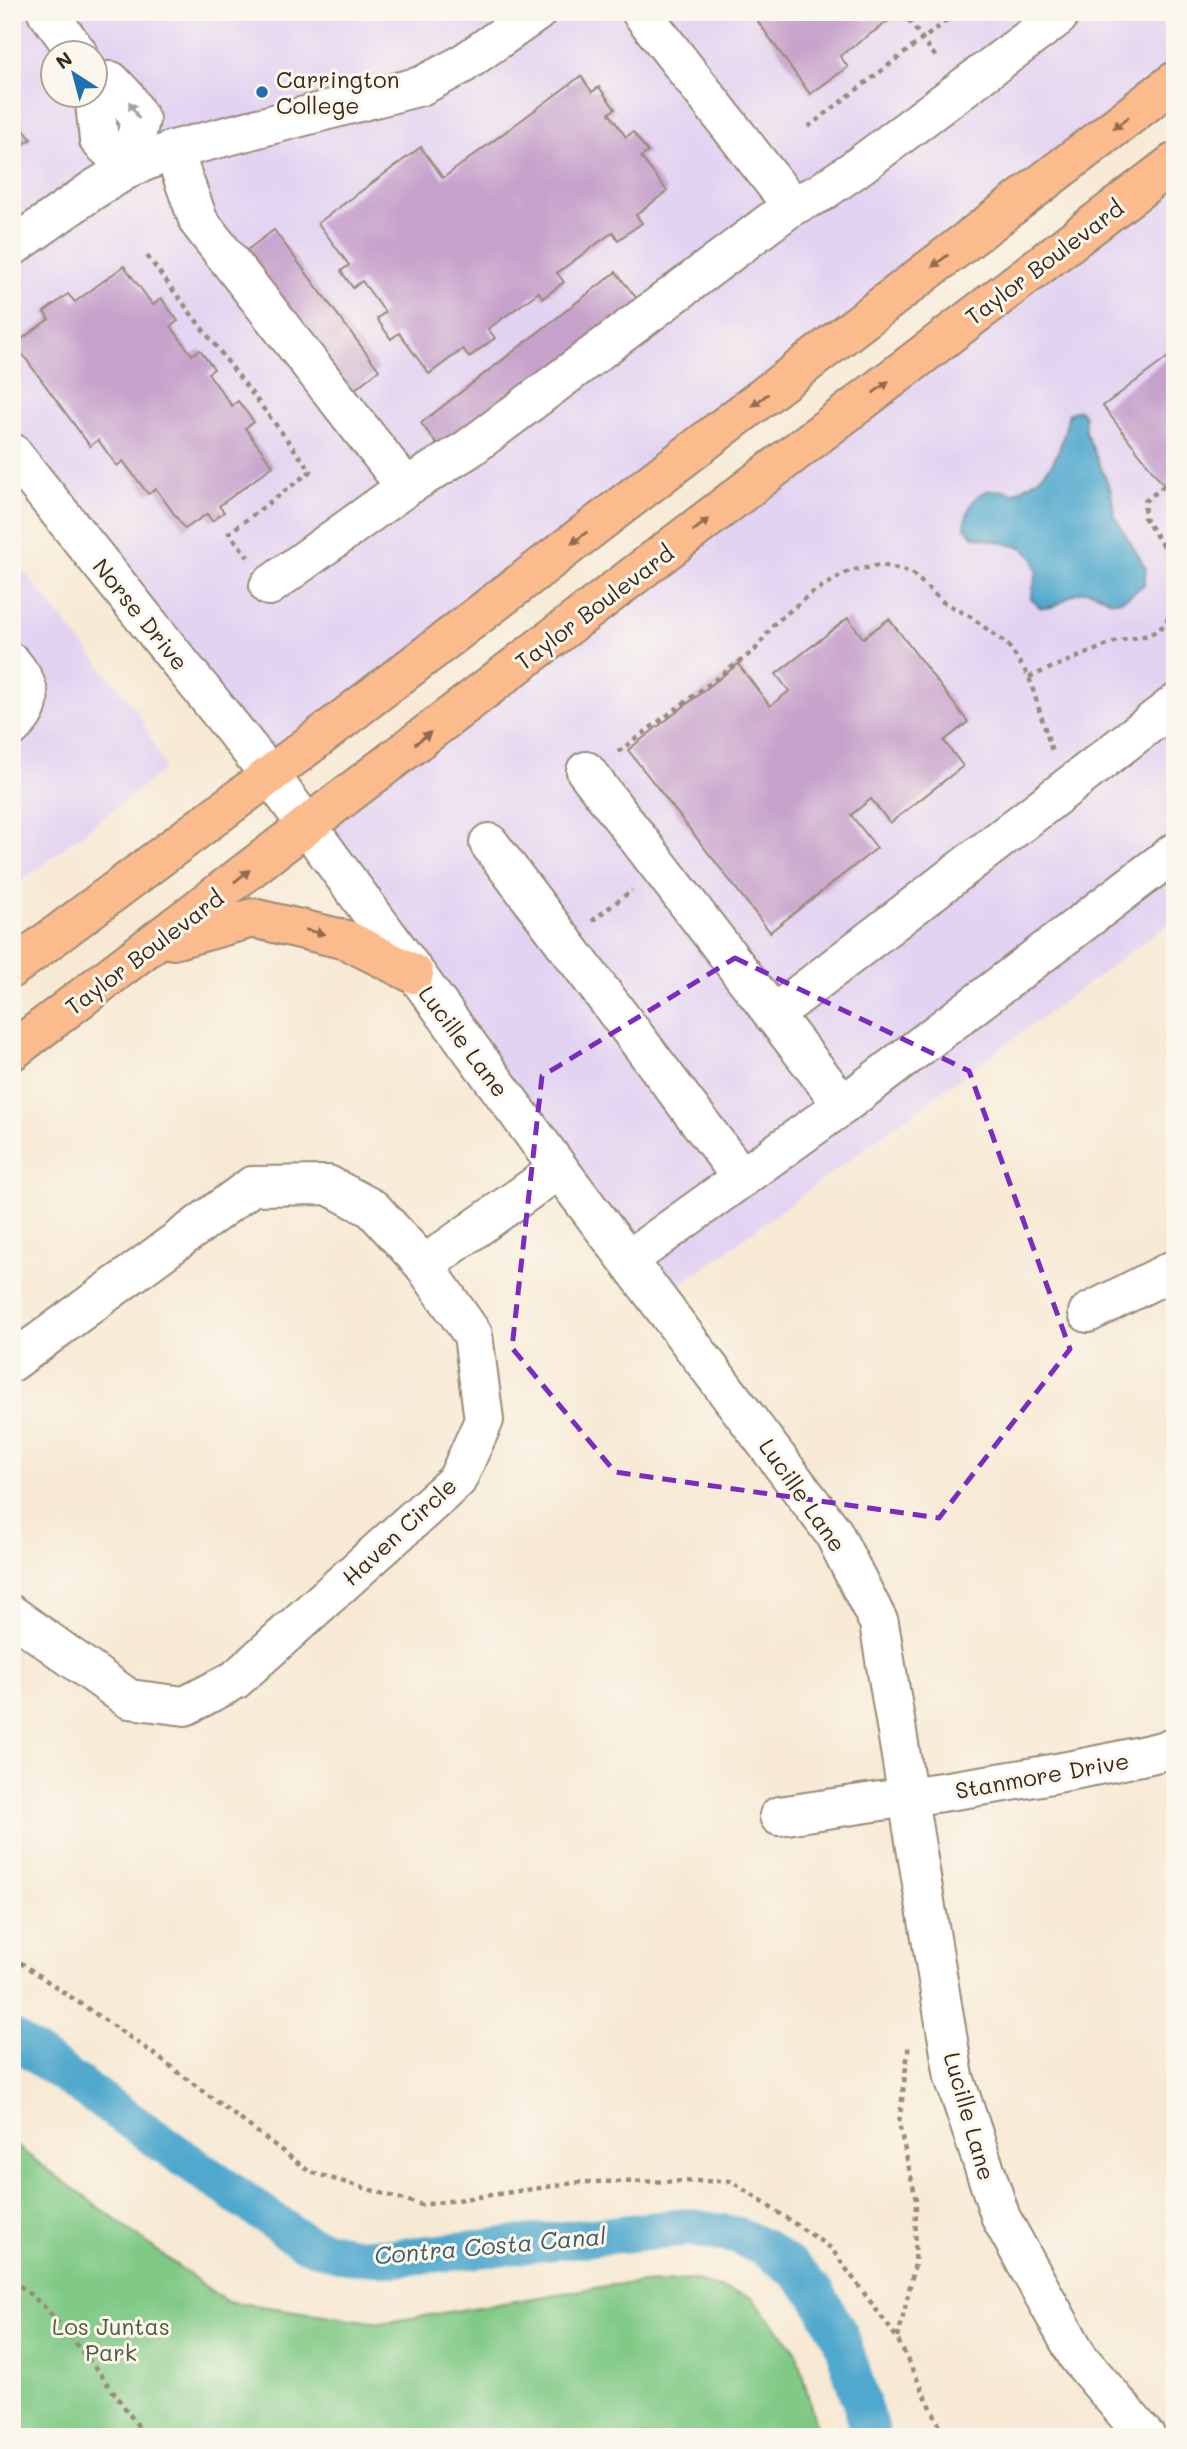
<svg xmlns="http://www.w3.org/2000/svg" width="1187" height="2449" font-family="Mali,sans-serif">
<rect width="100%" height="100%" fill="#fbf7ec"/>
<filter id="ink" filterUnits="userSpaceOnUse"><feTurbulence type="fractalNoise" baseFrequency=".0143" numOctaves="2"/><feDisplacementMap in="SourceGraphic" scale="14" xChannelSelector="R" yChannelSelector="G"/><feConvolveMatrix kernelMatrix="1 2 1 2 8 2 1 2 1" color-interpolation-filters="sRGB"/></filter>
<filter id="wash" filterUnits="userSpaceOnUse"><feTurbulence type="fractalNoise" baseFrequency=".00686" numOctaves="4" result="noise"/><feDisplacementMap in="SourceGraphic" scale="28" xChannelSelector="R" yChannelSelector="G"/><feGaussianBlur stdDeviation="1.57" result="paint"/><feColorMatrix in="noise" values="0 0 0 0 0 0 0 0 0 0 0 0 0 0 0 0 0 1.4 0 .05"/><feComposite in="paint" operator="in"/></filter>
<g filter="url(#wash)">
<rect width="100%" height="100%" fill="#f7e9d4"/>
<g fill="#e3d3f2" fill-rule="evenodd">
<path d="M 12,12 L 1175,12 L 1175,81 L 270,775 L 12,453 ZM 52,52 L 94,52 L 95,93 L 140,120 L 129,168 L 94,94 L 52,94 Z"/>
<path d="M 1175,162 L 1175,919 L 660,1300 L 308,826 Z"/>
<path d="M 12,557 L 138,712 L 165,768 L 12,889 Z"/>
</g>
<path fill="#80c985" stroke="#5e7a52" stroke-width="2" d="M 12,2143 L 225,2301 L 381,2323 L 612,2285 L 694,2280 L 752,2298 L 796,2351 L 819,2437 L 12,2437 Z"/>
<path fill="#50a8cd" stroke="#466976" stroke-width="2" d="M 1079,410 L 1085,416 L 1085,431 L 1111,491 L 1114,515 L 1146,569 L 1144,584 C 1103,621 1109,585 1080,592 C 1063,596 1063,608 1041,608 L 1031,599 L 1037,571 L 1034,559 L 1024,548 L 974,536 L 965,528 C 968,497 981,484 1014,493 C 1055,473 1059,456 1069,413 Z"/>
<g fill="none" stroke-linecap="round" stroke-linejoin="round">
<path stroke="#50a8cd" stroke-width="38" d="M 12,2038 L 305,2243 L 346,2255 L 392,2258 L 687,2227 L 739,2236 L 767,2250 L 795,2270 L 817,2294 L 840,2335 L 872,2437"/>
</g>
<g id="blocks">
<g fill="#c6a1cb">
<path d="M 751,12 L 901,12 L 840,56 L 848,67 L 810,94 Z"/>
<path d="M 581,76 L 592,92 L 599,87 L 615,109 L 609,113 L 626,137 L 633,132 L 648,152 L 641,157 L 667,191 L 636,215 L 642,223 L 618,240 L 613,232 L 557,273 L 564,282 L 543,298 L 539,292 L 488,329 L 495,338 L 469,357 L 463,349 L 429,374 L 399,333 L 391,339 L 377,319 L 385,312 L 362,281 L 353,288 L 341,271 L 349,265 L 318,223 L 421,147 L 443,178 Z"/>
<path d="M 12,114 L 31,139 L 12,153 Z"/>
<path d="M 274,230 L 379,370 L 337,403 L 231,262 Z"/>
<path d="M 124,266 L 153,305 L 161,298 L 178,321 L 171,326 L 192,355 L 200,350 L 214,369 L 208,373 L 232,406 L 238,401 L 254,422 L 245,428 L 273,466 L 219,506 L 224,512 L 212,521 L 207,514 L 185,529 L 156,489 L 148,494 L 123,461 L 117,466 L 98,440 L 90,446 L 15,344 L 49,319 L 44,312 L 68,294 L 75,302 Z"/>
<path d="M 616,272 L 648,313 L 452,464 L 421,423 Z"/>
<path d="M 1175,352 L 1175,500 L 1103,406 Z"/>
<path d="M 848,618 L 863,638 L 889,619 L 968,722 L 944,741 L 963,766 L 890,823 L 871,799 L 851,815 L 877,848 L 770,932 L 628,750 L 738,664 L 770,706 L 789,691 L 776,674 Z"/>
</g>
</g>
</g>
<g filter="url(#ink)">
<use href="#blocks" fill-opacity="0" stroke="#998a79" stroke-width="2"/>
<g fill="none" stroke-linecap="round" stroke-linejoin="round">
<g stroke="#998a79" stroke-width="42">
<g id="minor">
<path d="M 47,12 L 77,52"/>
<path d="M 641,12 L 792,206"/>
<path d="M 94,94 L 99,140 L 129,168 L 140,120 L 126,97 L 111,81 L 98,82 L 94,93"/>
<path d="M 173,150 L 199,222 L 406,487"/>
<path d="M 12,247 L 93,190 L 129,168 L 173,150 L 421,86 L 461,65 L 537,12"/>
<path d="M 12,453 L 270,775 L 559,1169 L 833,1532 L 879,1623 L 954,2077 L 1001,2218 L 1078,2357 L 1146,2437"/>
<path d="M 269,586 L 406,487 L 468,449 L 792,206 L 820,193 L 855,169 L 1058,17"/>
<path d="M 12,663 C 31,686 37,705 12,727"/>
<path d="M 586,771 L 843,1105"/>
<path d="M 489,843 L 742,1178"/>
<path d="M 773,1015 L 1175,704"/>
<path d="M 628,1260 L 843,1105 L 1175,852"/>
<path d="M 424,1265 L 559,1169"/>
<path d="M 1088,1313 L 1175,1269"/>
<path d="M 12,1362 L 252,1186 L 328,1185 L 373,1209 L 424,1265 L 473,1335 L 484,1420 L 457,1480 L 235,1680 L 185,1706 L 129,1699 L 12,1615"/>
<path d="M 779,1816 C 911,1796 1045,1780 1175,1748"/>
</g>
</g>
<g stroke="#998a79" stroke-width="42">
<g id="major">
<path d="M 173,940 L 253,918 L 347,940 L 414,974"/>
<path d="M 12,968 L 270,775 L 1175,81"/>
<path d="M 12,1051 L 1175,162"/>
</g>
</g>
<g stroke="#998a79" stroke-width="4.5" stroke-dasharray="5 5" stroke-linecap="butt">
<path d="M 903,12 L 938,60"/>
<path d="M 808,127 L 958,12"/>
<path d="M 147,256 L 311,471 L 229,533 L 248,557"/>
<path d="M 1164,486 L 1145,501 L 1144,517 L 1165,549 L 1175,574"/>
<path d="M 1029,677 L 1117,641 L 1149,635 L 1165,625 L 1175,603"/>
<path d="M 618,752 L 755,650 L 774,624 L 810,594 L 849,571 L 882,565 L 912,573 L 943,602 L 971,617 L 1008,645 L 1029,677 L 1052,751"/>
<path d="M 592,921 L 632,890"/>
<path d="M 12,1957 L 150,2051 L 310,2172 L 422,2205 L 581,2182 L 731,2181 L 831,2248 L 897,2338 L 940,2426 L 940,2437"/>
<path d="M 12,2279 L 46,2308 L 99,2372 L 146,2437"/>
<path d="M 898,2338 L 915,2264 L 916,2199 L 899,2124 L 909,2043"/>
</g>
<use href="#minor" stroke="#fff" stroke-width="38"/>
<use href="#major" stroke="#fbbb8d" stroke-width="38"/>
</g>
<defs><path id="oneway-solid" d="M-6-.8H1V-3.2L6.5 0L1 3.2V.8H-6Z" transform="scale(1.75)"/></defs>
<use fill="#a79f9a" href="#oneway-solid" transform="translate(134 110) rotate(-120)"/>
<g fill="#916b50">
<use href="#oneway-solid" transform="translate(1121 123) rotate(143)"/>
<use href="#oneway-solid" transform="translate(940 261) rotate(143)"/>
<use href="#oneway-solid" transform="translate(881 387) rotate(-37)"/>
<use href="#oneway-solid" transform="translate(760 400) rotate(143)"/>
<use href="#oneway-solid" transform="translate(701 525) rotate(-37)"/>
<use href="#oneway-solid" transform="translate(579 538) rotate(143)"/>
<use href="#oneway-solid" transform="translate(423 738) rotate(-37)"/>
<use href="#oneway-solid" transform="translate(242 876) rotate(-38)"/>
<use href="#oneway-solid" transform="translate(315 932) rotate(13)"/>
</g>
</g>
<path fill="none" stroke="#7b2cbf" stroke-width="5" stroke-dasharray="14 9" stroke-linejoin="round" d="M 735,958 L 969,1071 L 1070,1349 L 939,1518 L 615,1472 L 512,1348 L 542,1076 Z"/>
<circle fill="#1f6fb2" stroke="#fbf7ec" stroke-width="2.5" cx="262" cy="92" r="7"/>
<g text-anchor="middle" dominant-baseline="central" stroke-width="6" stroke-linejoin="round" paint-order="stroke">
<g font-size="23" fill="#3b2a1e" stroke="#fbf7ec" text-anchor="start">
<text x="276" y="79">Carrington<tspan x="276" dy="26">College</tspan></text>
</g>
<g font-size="23" fill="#3b2a1e" stroke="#fbf7ec">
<text transform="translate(1044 262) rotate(-37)">Taylor Boulevard</text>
<text transform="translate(594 607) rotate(-37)">Taylor Boulevard</text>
<text transform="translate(141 614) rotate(51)">Norse Drive</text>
<text transform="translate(144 952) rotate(-37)">Taylor Boulevard</text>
<text transform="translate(464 1041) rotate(53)">Lucille Lane</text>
<text transform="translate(803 1495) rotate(55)">Lucille Lane</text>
<text transform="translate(399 1531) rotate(-43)">Haven Circle</text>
<text transform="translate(1042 1775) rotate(-10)">Stanmore Drive</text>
<text transform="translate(970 2116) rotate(74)">Lucille Lane</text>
</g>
<g font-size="23" fill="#505a3d" stroke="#fbf7ec">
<text x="111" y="2326">Los Juntas<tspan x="111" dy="26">Park</tspan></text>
</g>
<g font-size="24" font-style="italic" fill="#435c64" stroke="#fbf7ec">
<text transform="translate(490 2245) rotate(-5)">Contra Costa Canal</text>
</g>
</g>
<rect width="1187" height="2449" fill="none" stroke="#fbf7ec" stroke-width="42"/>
<g transform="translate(74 74) rotate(324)"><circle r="33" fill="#fbf7ec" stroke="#aea59a" stroke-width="2"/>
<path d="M0-5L12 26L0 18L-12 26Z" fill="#1f6fb2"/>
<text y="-10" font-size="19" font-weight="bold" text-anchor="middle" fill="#3b2a1e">N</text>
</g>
</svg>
